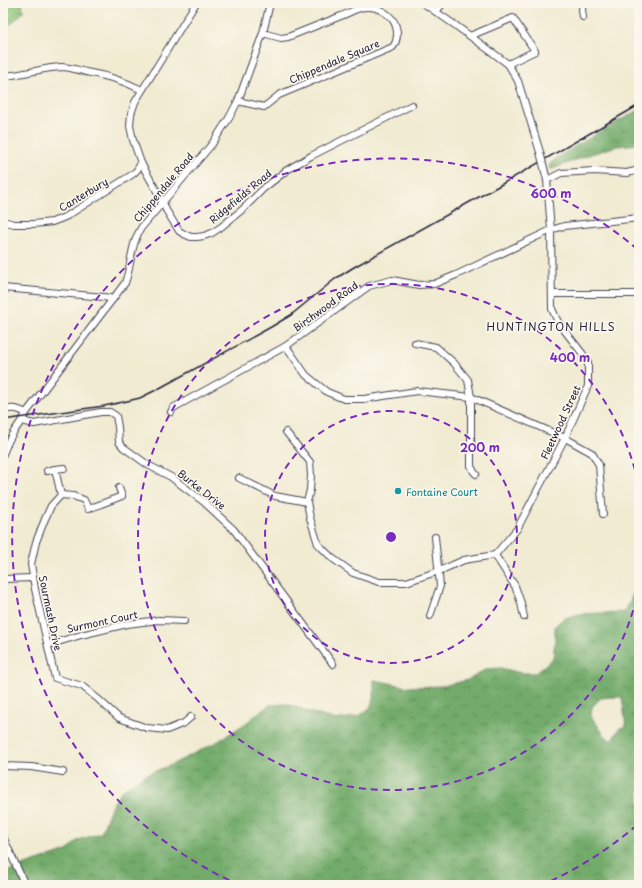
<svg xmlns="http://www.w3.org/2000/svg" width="642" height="888" font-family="'Playpen Sans',sans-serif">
<defs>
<pattern id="grass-dots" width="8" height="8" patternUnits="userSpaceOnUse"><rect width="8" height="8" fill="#8fc77b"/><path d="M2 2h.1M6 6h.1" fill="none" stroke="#74a166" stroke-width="1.8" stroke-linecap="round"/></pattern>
<pattern id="forest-crowns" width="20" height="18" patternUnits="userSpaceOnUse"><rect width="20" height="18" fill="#73ac6b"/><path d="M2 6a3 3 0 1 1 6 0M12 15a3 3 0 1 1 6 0" fill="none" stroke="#5e8c59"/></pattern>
</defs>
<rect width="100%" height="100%" fill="#fbf7ec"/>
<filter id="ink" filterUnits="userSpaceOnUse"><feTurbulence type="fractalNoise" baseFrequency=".025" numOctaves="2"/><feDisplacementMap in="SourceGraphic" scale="8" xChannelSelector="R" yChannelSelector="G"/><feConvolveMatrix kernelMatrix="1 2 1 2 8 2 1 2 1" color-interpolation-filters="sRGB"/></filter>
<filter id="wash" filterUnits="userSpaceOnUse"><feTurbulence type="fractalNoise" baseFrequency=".012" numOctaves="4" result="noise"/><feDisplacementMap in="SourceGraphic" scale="16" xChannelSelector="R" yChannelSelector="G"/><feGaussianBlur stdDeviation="0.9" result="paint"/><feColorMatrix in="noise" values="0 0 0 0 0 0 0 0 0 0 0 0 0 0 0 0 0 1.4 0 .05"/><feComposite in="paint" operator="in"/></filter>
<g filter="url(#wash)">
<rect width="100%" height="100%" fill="#f1ebd2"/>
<path fill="url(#grass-dots)" stroke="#58745b" d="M 3,3 L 22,3 L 23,12 L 14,21 L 5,28 L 3,28 Z"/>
<g fill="url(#forest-crowns)" stroke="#4a6753" fill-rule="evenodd">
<path d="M 639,110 L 639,144 L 617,146 L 591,154 L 550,170 L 549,165 L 556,158 L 608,127 Z"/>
<path d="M 639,581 L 639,885 L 3,885 L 3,873 L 28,864 L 67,851 L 78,840 L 101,833 L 112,805 L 122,790 L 145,775 L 171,765 L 217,742 L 246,723 L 269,705 L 287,704 L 312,713 L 336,720 L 359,716 L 370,708 L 374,698 L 374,680 L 409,687 L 443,686 L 468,680 L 486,669 L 501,668 L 521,673 L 536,673 L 553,658 L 555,641 L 555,626 L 563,619 L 578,614 L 625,612 ZM 612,697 L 622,697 L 626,727 L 620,728 L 611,741 L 604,735 L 591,716 L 592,707 L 601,698 Z"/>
</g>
</g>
<g filter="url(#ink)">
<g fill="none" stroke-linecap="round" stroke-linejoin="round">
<g stroke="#414052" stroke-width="8">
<g id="minor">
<path d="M 196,3 L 135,102 L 131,114 L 130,126 L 133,140 L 141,163 L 163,202 L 166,210 L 179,231 L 184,234 L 191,237 L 197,237 L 204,236 L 212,233 L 221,227 L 243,209 L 264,188 L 287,170 L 311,156 L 412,105"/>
<path d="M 423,3 L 455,25 L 508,64 L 518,81 L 540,152"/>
<path d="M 436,12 L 443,3"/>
<path d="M 583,17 L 582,10 L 583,3"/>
<path d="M 470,36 L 513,18 L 535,51 L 508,64"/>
<path d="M 3,76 C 23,75 42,68 61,67 C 70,67 78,70 86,72 C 107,76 122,80 142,90"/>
<path d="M 238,101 L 264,107 L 279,95 L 393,47 C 397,42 398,33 396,27 C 394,16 378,6 367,7 C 358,7 349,13 341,16 C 323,23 306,30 288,37 L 281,38 L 263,33"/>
<path d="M 547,180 L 561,173 L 594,171 L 627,173 L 639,170"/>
<path d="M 3,221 L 14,224 L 33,224 L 52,222 L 60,219 L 67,216 L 133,174 L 137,170 L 141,163"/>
<path d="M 3,288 L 104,297 L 113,299"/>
<path d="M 553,294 L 639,294"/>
<path d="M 415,343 L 436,347 L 454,363 L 468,380 L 471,397 L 471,466 L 474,472 L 476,474"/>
<path d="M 286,346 L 306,375 L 327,392 L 344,399 L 364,399 L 417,391 L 471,397 L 565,438 L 592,453 L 599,465 L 603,514"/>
<path d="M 3,410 C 13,408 17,408 26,413"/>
<path d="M 171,412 L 173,408 L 286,346 L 369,286 L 392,280 L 419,285 L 434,284 L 456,275 L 551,230 L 564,226 L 639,218"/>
<path d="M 22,421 L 34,424 L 101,412 L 110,412 L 116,416 L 118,427 L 119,442 L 123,447 L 148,465 L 171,477 L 204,502 L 234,530 L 333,664"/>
<path d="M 286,432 L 310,462 L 311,475 L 310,490 L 307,502 L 310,518 L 318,544 L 332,558 L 353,573 L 379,582 L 406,582 L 439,571 L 464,560 L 495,555 L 517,529 L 565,438 L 588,386 L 588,362 L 582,353 L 558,322 L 552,309 L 551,230 L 547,180 L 545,172"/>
<path d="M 3,454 C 6,446 10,437 15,430 C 19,424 23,420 26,413 L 125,283 C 132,264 130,246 141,228 L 212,144 L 229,118 L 238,101 L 263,33 L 270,3"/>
<path d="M 55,469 L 64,468"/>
<path d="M 47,471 L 55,469 L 61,495"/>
<path d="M 239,478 L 275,496 L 307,502"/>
<path d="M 61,495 L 51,506 L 45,519 L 36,542 L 31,564 L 35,589 L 55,678 L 82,686 L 98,699 L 119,718 L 147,728 L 167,730 L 184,723 L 191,717"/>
<path d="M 61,495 L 73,496 L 84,500 L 88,509 L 122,496 L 119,488"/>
<path d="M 495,555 L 515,586 L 521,603 L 524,617"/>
<path d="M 3,579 L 33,578"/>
<path d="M 430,616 L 440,586 L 435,537"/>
<path d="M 48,645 L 81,635 L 127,624 L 159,620 L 184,621"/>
<path d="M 3,766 L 31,767 L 63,772"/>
<path d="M 3,837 L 25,885"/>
</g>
</g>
<use href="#minor" stroke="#fff" stroke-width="6"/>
<path stroke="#22223b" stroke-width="1.5" d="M 3,420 L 104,406 L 123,402 L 140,398 L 158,389 L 271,327 L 291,315 L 335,279 L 354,267 L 502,184 L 639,105"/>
<g stroke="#414052" stroke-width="8" stroke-linecap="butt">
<path id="minor-bridge" d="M 540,152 L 545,172"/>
</g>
<use href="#minor-bridge" stroke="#fff" stroke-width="6"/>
</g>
</g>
<g fill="none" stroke="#7b2cbf" stroke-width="2" stroke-dasharray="7 5">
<circle cx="391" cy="537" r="126"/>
<path d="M639 587A253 253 0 1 1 639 487"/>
<path d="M637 825A379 379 0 0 1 542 885M240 885A379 379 0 1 1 637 249"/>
</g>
<circle fill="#0f9aa8" stroke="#fbf7ec" stroke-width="1.5" cx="398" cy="491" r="4"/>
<g text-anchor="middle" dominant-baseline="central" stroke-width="3.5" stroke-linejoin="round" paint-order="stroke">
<g font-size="10" fill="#22223b" stroke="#fbf7ec">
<text transform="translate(334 61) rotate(-23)">Chippendale Square</text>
<text transform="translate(163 187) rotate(-50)">Chippendale Road</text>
<text transform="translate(83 194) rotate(-31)">Canterbury</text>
<text transform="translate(240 196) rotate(-40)">Ridgefields Road</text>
<text transform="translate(325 306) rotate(-36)">Birchwood Road</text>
<text transform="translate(560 422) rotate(-65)">Fleetwood Street</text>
<text transform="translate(202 489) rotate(38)">Burke Drive</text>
<text transform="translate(51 613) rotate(78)">Sourmash Drive</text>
<text transform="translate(102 621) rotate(-12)">Surmont Court</text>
</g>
<g font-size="10" fill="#0d838f" stroke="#fbf7ec" text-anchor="start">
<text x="406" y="491">Fontaine Court</text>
</g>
<g font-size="11" letter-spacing="1" fill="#22223b" stroke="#fbf7ec">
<text x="551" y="326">HUNTINGTON HILLS</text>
</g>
</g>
<circle cx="391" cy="537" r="6" fill="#7b2cbf" stroke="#fbf7ec" stroke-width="2"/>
<g font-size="12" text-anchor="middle" font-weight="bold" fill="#7b2cbf" stroke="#fbf7ec" stroke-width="3.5" stroke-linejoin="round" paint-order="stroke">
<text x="551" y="198">600 m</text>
<text x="570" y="362">400 m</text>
<text x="480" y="452">200 m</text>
</g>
<rect width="642" height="888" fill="none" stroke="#fbf7ec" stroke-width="16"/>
</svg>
